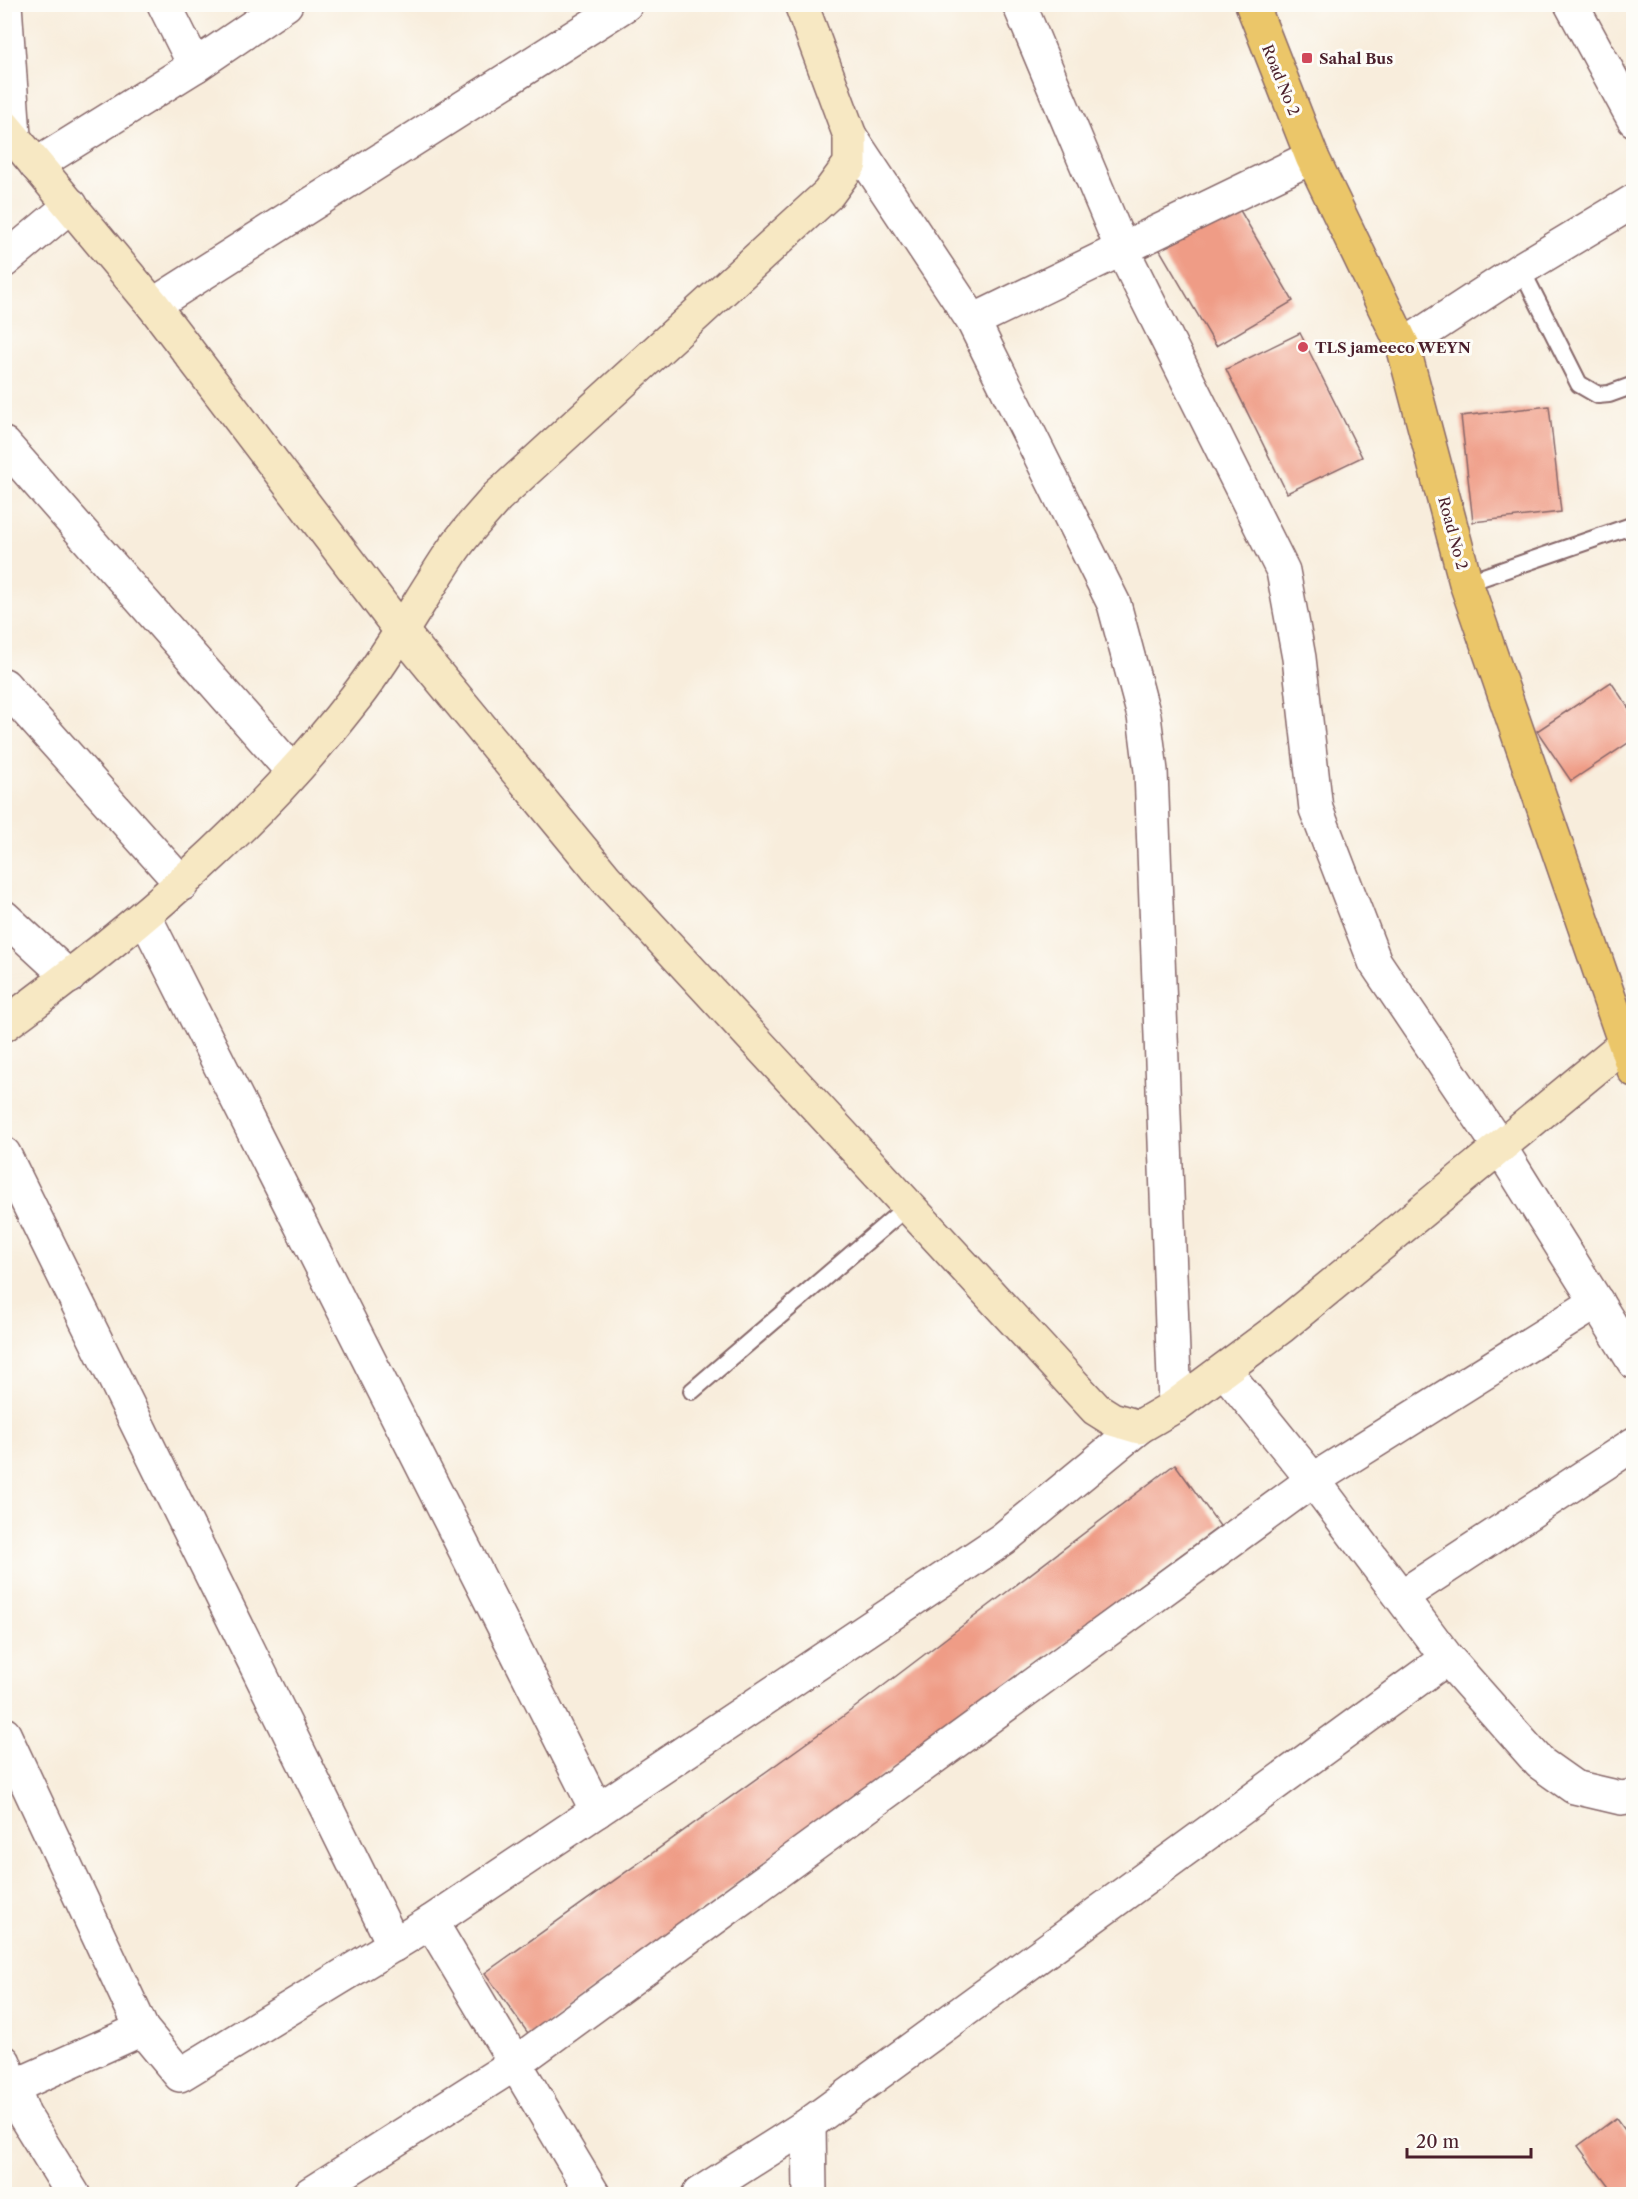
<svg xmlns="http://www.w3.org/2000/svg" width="1638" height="2199" font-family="'Libre Caslon Text',serif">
<rect width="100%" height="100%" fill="#fdfcf7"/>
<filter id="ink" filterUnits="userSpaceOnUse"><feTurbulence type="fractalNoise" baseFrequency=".0167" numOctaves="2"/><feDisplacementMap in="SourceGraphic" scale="12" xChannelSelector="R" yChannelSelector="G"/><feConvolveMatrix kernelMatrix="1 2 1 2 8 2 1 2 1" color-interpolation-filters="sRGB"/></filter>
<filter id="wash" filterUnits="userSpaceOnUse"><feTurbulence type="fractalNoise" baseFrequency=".008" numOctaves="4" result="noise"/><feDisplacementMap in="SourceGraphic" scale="24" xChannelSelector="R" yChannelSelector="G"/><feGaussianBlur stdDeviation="1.35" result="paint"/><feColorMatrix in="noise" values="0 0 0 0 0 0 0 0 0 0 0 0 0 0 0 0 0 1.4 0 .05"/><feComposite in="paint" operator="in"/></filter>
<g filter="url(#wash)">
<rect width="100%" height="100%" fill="#f8eddc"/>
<g id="blocks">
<g fill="#ef9c86">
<path d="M 1234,200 L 1293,301 L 1216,346 L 1157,245 Z"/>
<path d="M 1300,333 L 1362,457 L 1287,493 L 1226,369 Z"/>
<path d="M 1549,406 L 1561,512 L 1473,522 L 1461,416 Z"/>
<path d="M 1611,682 L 1634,716 L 1634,739 L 1571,781 L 1537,731 Z"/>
<path d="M 1175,1464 L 1220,1526 L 530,2036 L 485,1973 L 841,1718 Z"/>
<path d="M 1616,2118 L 1634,2142 L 1634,2194 L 1614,2194 L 1578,2146 Z"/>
</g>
</g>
</g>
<g filter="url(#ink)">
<use href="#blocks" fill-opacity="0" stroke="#876769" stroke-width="1.5"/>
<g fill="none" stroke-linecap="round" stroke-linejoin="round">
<g stroke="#876769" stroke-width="20">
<g id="lane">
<path d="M 1521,269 L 1579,384 L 1598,395 L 1609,394 L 1634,385"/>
<path d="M 1466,583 L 1634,525"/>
<path d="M 692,1391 L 909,1205"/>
</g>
</g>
<g stroke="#876769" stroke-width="36">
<g id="street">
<path d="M 5,4 L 14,136"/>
<path d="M 164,4 L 195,66"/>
<path d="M 1019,4 L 1122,249 L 1283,571 L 1299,658 L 1316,809 L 1375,962 L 1499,1146 L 1634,1362"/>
<path d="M 1571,4 L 1634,120"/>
<path d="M 850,136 L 973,321 L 1114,604 L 1144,716 L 1151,771 L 1175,1406"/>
<path d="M 36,165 L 195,66 L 286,4"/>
<path d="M 4,261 L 71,205"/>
<path d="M 153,305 L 626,4"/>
<path d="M 973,321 L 1312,157"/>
<path d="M 1403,346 L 1521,269 L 1634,201"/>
<path d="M 4,444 L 293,772"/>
<path d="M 4,685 L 182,884"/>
<path d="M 4,917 L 69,977"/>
<path d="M 145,917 L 597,1811"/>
<path d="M 4,1154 L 394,1945"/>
<path d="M 1224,1370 L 1313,1480 L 1447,1658 L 1540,1763 L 1574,1787 L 1621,1798 L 1634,1796"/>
<path d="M 1402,1596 L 1634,1444"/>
<path d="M 4,1734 L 142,2029 L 180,2075 L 431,1922 L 1003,1539 L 1139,1427"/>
<path d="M 431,1922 L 593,2194"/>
<path d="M 4,2062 L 24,2115 L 73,2194"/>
<path d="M 15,2086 L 142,2029"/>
<path d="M 809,2124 L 810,2194"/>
<path d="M 310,2194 L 513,2065 L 1313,1480 L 1597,1302"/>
<path d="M 699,2194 L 809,2124 L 1447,1658"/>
</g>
</g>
<g stroke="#876769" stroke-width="36">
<g id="secondary">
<path d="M 4,126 L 153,305 L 402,632 L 606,879 L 1096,1409 L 1112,1419 L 1139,1427 L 1175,1406 L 1281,1327 L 1625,1044"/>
<path d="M 4,1025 C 135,929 257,826 356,697 C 391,652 419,601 451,553 C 464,533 482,515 497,497 L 828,194 L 850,164 L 850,136 L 801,4"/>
</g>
</g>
<g stroke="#876769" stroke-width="36">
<path id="primary" d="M 1252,4 L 1312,157 L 1403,346 L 1466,583 L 1634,1070"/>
</g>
<use href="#lane" stroke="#fff" stroke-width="16"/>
<use href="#street" stroke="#fff" stroke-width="33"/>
<use href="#secondary" stroke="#f7e8c3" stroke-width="33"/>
<use href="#primary" stroke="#ebc669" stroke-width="33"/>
</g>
</g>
<g fill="#d1495b" stroke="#fdfcf7" stroke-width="2">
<rect x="1301" y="52" width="12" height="12" rx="3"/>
<circle cx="1303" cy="347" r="6"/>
</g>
<g text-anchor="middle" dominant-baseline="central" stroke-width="6" stroke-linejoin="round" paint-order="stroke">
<g font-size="15" font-weight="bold" fill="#4a1f2b" stroke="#fdfcf7" text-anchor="start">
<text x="1319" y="58">Sahal Bus</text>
<text x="1315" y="347">TLS jameeco WEYN</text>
</g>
<g font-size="15" fill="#4a1f2b" stroke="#fdfcf7">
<text transform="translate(1281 80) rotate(68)">Road No 2</text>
<text transform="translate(1453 533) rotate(75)">Road No 2</text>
</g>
</g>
<rect width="1638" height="2199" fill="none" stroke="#fdfcf7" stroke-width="24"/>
<path d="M1407 2148v9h124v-9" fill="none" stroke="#4a1f2b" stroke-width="3"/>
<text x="1416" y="2148" font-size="18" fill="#4a1f2b" stroke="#fdfcf7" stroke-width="4.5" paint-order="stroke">20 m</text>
</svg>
